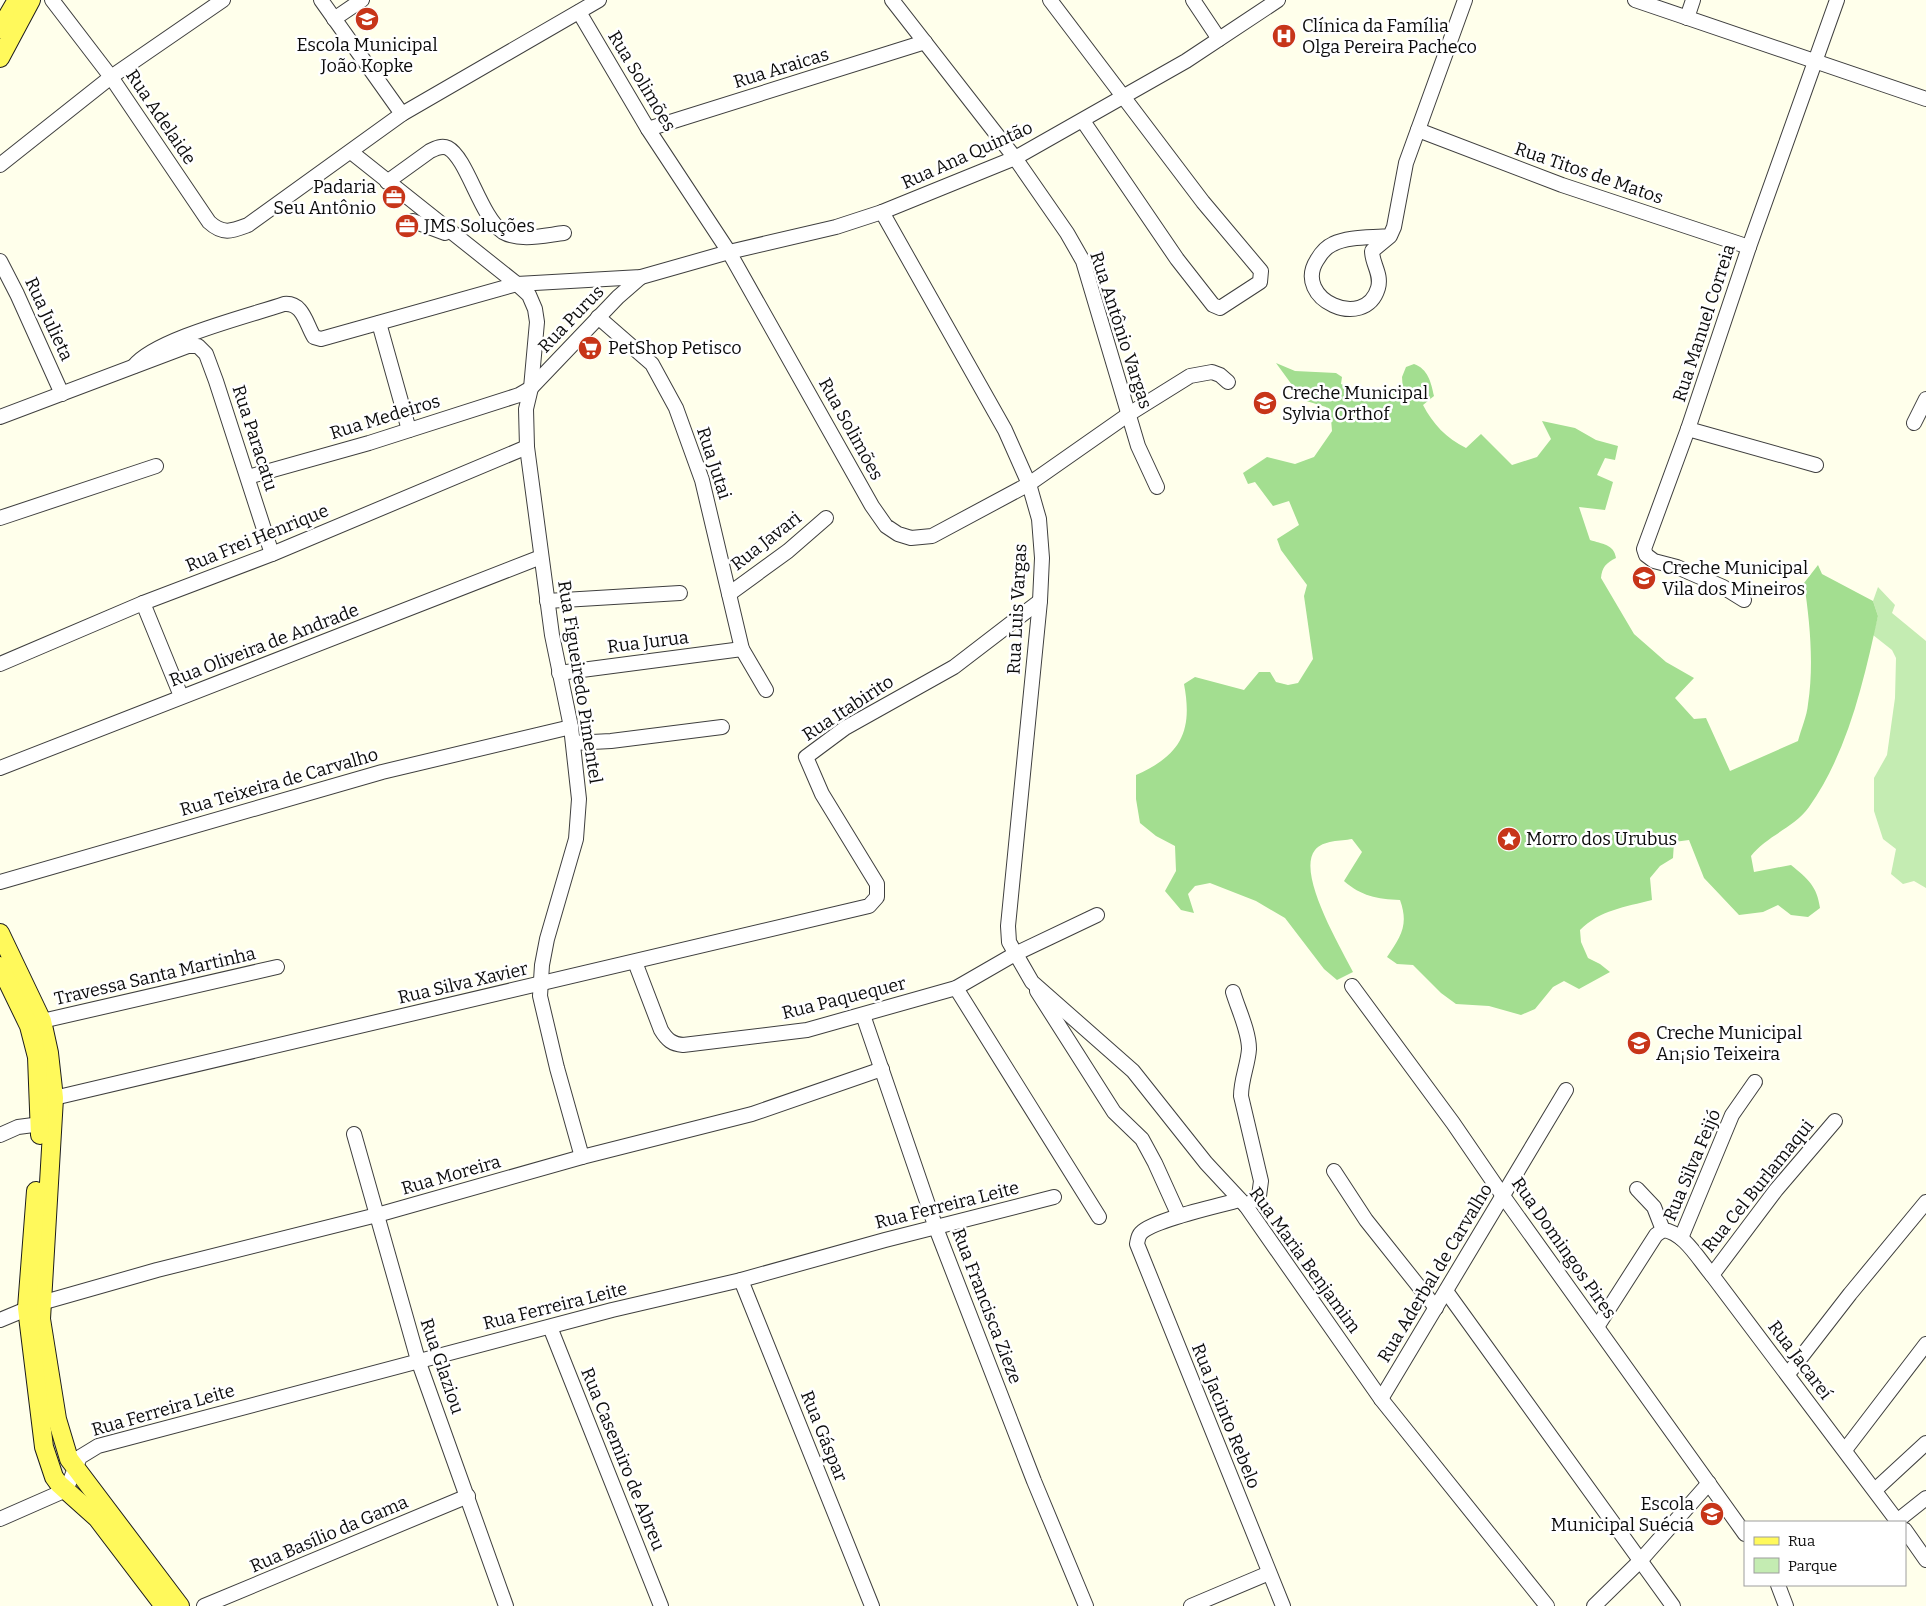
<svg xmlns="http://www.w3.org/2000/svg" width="1926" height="1606" font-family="Bitter,serif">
<rect width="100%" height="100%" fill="#ffffeb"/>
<path fill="#c4ecb2" d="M 1878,587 L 1895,605 L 1892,613 L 1926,641 L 1926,888 L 1914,881 L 1903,884 L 1891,874 L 1896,849 L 1883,839 L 1874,811 L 1874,778 L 1887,755 L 1895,698 L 1896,658 L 1892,650 L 1873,635 L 1878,616 L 1873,601 Z"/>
<path fill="#a3de90" d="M 1276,363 L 1295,371 L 1336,373 L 1342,377 L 1341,384 C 1358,392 1385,396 1403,391 L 1402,377 L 1406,367 L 1414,364 C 1428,369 1431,382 1434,396 L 1423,405 C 1433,424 1446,438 1466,448 L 1481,434 L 1512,465 L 1537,457 L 1551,439 L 1542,421 L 1575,428 L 1596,440 L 1618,446 L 1615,460 L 1605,458 L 1597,475 L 1613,482 L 1605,510 L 1579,507 L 1590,540 C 1602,544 1614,544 1616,558 C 1606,563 1602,567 1601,578 L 1634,634 L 1666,662 L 1694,678 L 1675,698 L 1694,719 L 1706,718 L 1730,771 L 1798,741 C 1801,729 1807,716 1808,704 C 1814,665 1810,622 1804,583 L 1818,565 L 1822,574 L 1873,601 L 1878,616 C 1864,680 1848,752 1809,807 C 1794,828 1766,836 1751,856 L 1754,872 L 1791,865 C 1808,879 1817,886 1820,908 L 1808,917 L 1791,915 L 1778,905 L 1763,912 L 1739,915 L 1704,878 L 1689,840 L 1674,842 L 1673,858 L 1660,866 L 1650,878 L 1652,900 C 1625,907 1600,910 1580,930 L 1581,942 L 1588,958 L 1600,964 L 1610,972 L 1579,989 L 1564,981 L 1553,987 L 1535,1009 L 1521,1015 L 1489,1006 L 1456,1004 L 1441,993 L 1413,965 L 1397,964 L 1387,957 C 1401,936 1409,925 1400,900 C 1377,899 1361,896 1344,881 L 1362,852 L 1352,839 C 1341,841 1323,840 1315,850 C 1296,873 1341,948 1353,972 L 1337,980 L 1324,969 L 1285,918 L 1256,901 L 1210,883 L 1195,886 L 1188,894 L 1194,913 L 1181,910 L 1165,891 L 1176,871 L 1175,846 L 1156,836 L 1140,823 L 1136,799 L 1136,775 C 1181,755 1193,731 1184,684 L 1195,677 L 1244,690 L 1259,672 L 1270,672 L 1276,682 L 1288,685 L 1298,683 L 1313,659 L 1304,596 L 1307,585 L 1281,550 L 1277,539 L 1299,525 L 1289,501 L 1273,506 L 1255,482 L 1248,484 L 1243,473 L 1267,457 L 1295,464 L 1314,457 L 1332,431 L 1331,419 L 1326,407 L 1303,400 Z"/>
<path fill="#efeeda" d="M 51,1423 L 91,1501 L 63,1472 L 53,1442 Z"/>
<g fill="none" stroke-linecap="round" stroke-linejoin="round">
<g stroke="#3f3f3f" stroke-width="16">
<g id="minor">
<path d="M 52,0 L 111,77 L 209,222 C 223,235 232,231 248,225 L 402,114 L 599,0"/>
<path d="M 321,0 L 402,114"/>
<path d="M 892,0 L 1015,158 L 1067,233 L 1083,261 L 1138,446 L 1157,487"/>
<path d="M 1050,0 L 1203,202 L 1261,271 L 1260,282 L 1220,308 L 1213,305 L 1177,259 L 1083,121"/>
<path d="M 1193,0 L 1219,39"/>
<path d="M 1635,0 L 1926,99"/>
<path d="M 579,12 L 648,129 L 729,252 L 872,506 L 886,526 L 898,534 L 911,538 L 932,536 L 1029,484 L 1129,414 L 1190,376 L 1212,372 L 1220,375 L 1228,382"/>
<path d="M 1687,18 L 1693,0"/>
<path d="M 334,19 L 362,0"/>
<path d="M 648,129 L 925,42"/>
<path d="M 1418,130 L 1562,185 L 1749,247"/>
<path d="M 351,152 L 517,284 L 529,295 L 535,309 L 537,322 L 531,388 L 526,409 L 527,447 L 552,635 L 571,727 L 579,799 L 576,839 L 547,939 L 542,965 L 540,996 L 557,1068 L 582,1157"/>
<path d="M 0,165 L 111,77 L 223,0"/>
<path d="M 387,182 L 430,151 C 436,148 442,145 448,148 C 467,158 481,218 503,232 C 520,242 546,235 564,233"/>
<path d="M 882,212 L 1005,430 L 1029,484 L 1039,519 L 1042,558 L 1040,601 L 1008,926 L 1009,942 L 1032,982 L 1133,1071 L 1206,1163 L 1246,1206 L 1381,1399 L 1547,1606"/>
<path d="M 413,221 L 445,233"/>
<path d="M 1390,236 C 1372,238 1349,236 1333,244 C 1326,247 1321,253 1317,260 C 1292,299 1365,332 1378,288 C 1382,274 1372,264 1372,251 L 1390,236 L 1394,227 L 1406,163 L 1465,0"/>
<path d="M 0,261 L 17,294 L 62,394"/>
<path d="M 598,317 L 652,364 L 676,408 L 702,480 L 742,649 L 766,690"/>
<path d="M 379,323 L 409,430"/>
<path d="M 134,366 C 155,339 249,316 284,304 C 303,302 306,324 314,337 L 321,339 L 517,284 L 641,277 L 729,252 L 836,227 L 882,212 L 1015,158 L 1186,61 L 1278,0"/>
<path d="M 0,417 L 188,346 L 198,346 L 206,354 L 216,381 L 272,554"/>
<path d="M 1914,423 L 1926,399"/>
<path d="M 1688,429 L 1816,465"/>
<path d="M 248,477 L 369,443 L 519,395 L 531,388 L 618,297 L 641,277"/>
<path d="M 0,518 L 156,466"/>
<path d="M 729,594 L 788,551 L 826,518"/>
<path d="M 1744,600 L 1723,587 L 1677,567 L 1654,561 L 1646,555 L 1644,549 L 1688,429 L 1749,247 L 1837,0"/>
<path d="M 547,601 L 680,593"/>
<path d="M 143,603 L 181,696"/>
<path d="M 0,664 L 143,603 L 272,554 L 527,447"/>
<path d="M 559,673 L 742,649"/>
<path d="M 573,743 L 611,741 L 722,727"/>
<path d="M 0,768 L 541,557"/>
<path d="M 0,882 L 382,772 L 571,727"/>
<path d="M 635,962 L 661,1030 C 667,1040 672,1044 683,1045 L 807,1030 L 956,988 L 1015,954 L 1097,915"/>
<path d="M 1352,986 L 1453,1123 L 1503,1196 L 1745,1534"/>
<path d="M 956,988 L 1099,1217"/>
<path d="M 1037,991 L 1114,1112 L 1142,1139 L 1155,1163 L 1179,1216"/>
<path d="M 1233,992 C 1238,1009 1249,1031 1249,1049 C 1248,1065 1241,1079 1241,1096 L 1261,1181 L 1259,1196 L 1246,1206"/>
<path d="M 863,1015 L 936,1228 L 1034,1481 L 1086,1606"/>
<path d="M 42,1021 L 277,967"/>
<path d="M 54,1098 L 869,906 L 877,897 L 877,884 L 822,794 L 806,757 L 845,728 L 954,667 L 1040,601"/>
<path d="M 354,1134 L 418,1360 L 506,1606"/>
<path d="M 0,1135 L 18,1127 L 41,1124"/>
<path d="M 1334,1171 L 1366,1220 L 1436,1308"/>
<path d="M 1637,1189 L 1654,1207 L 1663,1230"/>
<path d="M 1240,1200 C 1221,1205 1153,1220 1141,1233 C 1138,1236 1138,1239 1137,1244 L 1283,1606"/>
<path d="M 1663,1230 C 1684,1232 1699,1260 1712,1275 L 1898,1522"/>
<path d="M 1681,1238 L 1732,1115 L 1755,1082"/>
<path d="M 1712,1275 L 1776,1190 L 1835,1121"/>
<path d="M 741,1280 L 872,1606"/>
<path d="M 1446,1291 L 1673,1606"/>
<path d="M 0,1320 L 41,1303 L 157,1270 L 377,1215 L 582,1157 L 752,1114 L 882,1069"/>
<path d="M 550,1327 L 661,1606"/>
<path d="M 1597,1327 L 1656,1235 L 1663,1230"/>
<path d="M 1788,1374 L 1850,1294 L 1926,1202"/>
<path d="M 1381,1399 L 1566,1090"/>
<path d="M 1845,1450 L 1926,1344"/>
<path d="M 1875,1490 L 1926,1443"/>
<path d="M 0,1519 L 66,1490 L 80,1457 L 98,1446 L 612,1310 L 741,1280 L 885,1240 L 1054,1197"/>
<path d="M 1897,1521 L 1926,1498"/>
<path d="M 1905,1530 L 1926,1560"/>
<path d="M 1778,1585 L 1786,1606"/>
<path d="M 204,1606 L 468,1496"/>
<path d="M 1191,1606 L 1269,1573"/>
<path d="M 1594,1606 L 1640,1561 L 1709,1483"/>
</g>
</g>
<g stroke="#1d1d1d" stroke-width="20">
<g id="major">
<path d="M 0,29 L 17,0"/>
<path d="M 0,58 L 31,0"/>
<path d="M 0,933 L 42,1021 L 49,1053 L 54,1098 L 41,1319 L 57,1419 L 69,1459 L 180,1606"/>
<path d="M 0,966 L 29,1026 L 37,1057 L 40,1135"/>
<path d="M 36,1191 L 27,1308 L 44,1447 L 54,1477 L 59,1484 L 97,1518 L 164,1606"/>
</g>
</g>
<use href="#minor" stroke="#fff" stroke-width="14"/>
<use href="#major" stroke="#fff95b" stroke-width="18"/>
</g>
<defs>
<g id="school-disc" transform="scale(1.25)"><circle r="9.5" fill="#c73519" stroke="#fff"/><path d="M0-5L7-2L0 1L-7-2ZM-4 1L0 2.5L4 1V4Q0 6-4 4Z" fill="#fff"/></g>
<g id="hospital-disc" transform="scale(1.25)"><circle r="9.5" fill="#c73519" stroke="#fff"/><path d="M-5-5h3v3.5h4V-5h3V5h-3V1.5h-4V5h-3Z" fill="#fff"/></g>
<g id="office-disc" transform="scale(1.25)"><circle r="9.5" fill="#c73519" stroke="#fff"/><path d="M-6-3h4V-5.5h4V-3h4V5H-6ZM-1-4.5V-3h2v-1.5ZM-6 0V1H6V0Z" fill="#fff"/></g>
<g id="supermarket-disc" transform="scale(1.25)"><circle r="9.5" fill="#c73519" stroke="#fff"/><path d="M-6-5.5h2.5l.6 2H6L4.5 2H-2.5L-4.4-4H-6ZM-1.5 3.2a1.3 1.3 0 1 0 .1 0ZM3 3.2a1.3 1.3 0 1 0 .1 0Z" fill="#fff"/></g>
<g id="sight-disc" transform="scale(1.25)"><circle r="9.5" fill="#c73519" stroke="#fff"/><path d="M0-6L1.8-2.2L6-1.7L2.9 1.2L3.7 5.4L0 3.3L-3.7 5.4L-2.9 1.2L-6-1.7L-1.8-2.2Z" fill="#fff"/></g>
</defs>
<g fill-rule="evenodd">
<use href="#school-disc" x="367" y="19"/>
<use href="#hospital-disc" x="1284" y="36"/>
<use href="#office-disc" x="394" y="197"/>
<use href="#office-disc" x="407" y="226"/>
<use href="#supermarket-disc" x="590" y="348"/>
<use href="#school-disc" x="1265" y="403"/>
<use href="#school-disc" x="1644" y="578"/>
<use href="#sight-disc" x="1509" y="839"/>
<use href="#school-disc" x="1639" y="1043"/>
<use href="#school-disc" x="1712" y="1514"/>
</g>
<g text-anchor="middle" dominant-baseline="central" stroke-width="5" stroke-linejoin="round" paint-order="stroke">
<g font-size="18" fill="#0c0c0c" stroke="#fff" text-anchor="start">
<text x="1302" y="26">Clínica da Família<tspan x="1302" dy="21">Olga Pereira Pacheco</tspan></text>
<text x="367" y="45" text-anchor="middle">Escola Municipal<tspan x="367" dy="21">João Kopke</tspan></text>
<text x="376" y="187" text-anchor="end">Padaria<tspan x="376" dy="21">Seu Antônio</tspan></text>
<text x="424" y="226">JMS Soluções</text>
<text x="608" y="348">PetShop Petisco</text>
<text x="1282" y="393">Creche Municipal<tspan x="1282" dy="21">Sylvia Orthof</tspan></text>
<text x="1662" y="568">Creche Municipal<tspan x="1662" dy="21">Vila dos Mineiros</tspan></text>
<text x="1526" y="839">Morro dos Urubus</text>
<text x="1656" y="1033">Creche Municipal<tspan x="1656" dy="21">An¡sio Teixeira</tspan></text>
<text x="1694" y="1504" text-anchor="end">Escola<tspan x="1694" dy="21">Municipal Suécia</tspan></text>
</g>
<g font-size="18" fill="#0c0c0c" stroke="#fff">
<text transform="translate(781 68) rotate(-17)">Rua Araicas</text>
<text transform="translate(642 81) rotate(59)">Rua Solimões</text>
<text transform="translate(161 117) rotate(56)">Rua Adelaide</text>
<text transform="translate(967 155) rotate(-24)">Rua Ana Quintão</text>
<text transform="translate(1589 173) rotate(19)">Rua Titos de Matos</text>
<text transform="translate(49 319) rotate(65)">Rua Julieta</text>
<text transform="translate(571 319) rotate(-46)">Rua Purus</text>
<text transform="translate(1704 323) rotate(-72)">Rua Manuel Correia</text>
<text transform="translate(1121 330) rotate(72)">Rua Antônio Vargas</text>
<text transform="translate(385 417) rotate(-17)">Rua Medeiros</text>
<text transform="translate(851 429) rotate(61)">Rua Solimões</text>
<text transform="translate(255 438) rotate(72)">Rua Paracatu</text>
<text transform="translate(714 463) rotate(72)">Rua Jutai</text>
<text transform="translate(257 538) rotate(-22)">Rua Frei Henrique</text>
<text transform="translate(766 541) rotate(-38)">Rua Javari</text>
<text transform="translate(1017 609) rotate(-87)">Rua Luis Vargas</text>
<text transform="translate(648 642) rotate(-7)">Rua Jurua</text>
<text transform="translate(264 645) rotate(-21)">Rua Oliveira de Andrade</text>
<text transform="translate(580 682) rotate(81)">Rua Figueiredo Pimentel</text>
<text transform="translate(848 708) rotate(-33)">Rua Itabirito</text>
<text transform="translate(279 782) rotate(-16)">Rua Teixeira de Carvalho</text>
<text transform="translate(155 976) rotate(-13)">Travessa Santa Martinha</text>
<text transform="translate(463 983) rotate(-13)">Rua Silva Xavier</text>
<text transform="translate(844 998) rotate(-14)">Rua Paquequer</text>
<text transform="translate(1692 1165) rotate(-67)">Rua Silva Feijó</text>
<text transform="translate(451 1175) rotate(-16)">Rua Moreira</text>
<text transform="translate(1758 1186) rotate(-51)">Rua Cel Burlamaqui</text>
<text transform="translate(947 1205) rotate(-14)">Rua Ferreira Leite</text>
<text transform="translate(1564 1248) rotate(55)">Rua Domingos Pires</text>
<text transform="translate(1305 1260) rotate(54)">Rua Maria Benjamim</text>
<text transform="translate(1435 1273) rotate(-59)">Rua Aderbal de Carvalho</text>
<text transform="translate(555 1306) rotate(-14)">Rua Ferreira Leite</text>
<text transform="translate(987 1306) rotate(69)">Rua Francisca Zieze</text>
<text transform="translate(1800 1360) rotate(53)">Rua Jacareí</text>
<text transform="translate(442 1366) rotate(71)">Rua Glaziou</text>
<text transform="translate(163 1410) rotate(-16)">Rua Ferreira Leite</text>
<text transform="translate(1226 1416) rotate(68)">Rua Jacinto Rebelo</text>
<text transform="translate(824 1436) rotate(68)">Rua Gáspar</text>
<text transform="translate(623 1459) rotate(68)">Rua Casemiro de Abreu</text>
<text transform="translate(329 1534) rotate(-23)">Rua Basílio da Gama</text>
</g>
</g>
<rect x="1744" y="1521" width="162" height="65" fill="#ffffff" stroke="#9e9e9e"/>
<rect x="1754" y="1537" width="25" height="8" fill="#fff95b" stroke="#9e9e9e"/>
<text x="1788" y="1546" font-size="15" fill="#0c0c0c">Rua</text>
<rect x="1754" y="1558" width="25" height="15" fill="#c4ecb2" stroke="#9e9e9e"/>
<text x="1788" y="1571" font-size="15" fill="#0c0c0c">Parque</text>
</svg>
